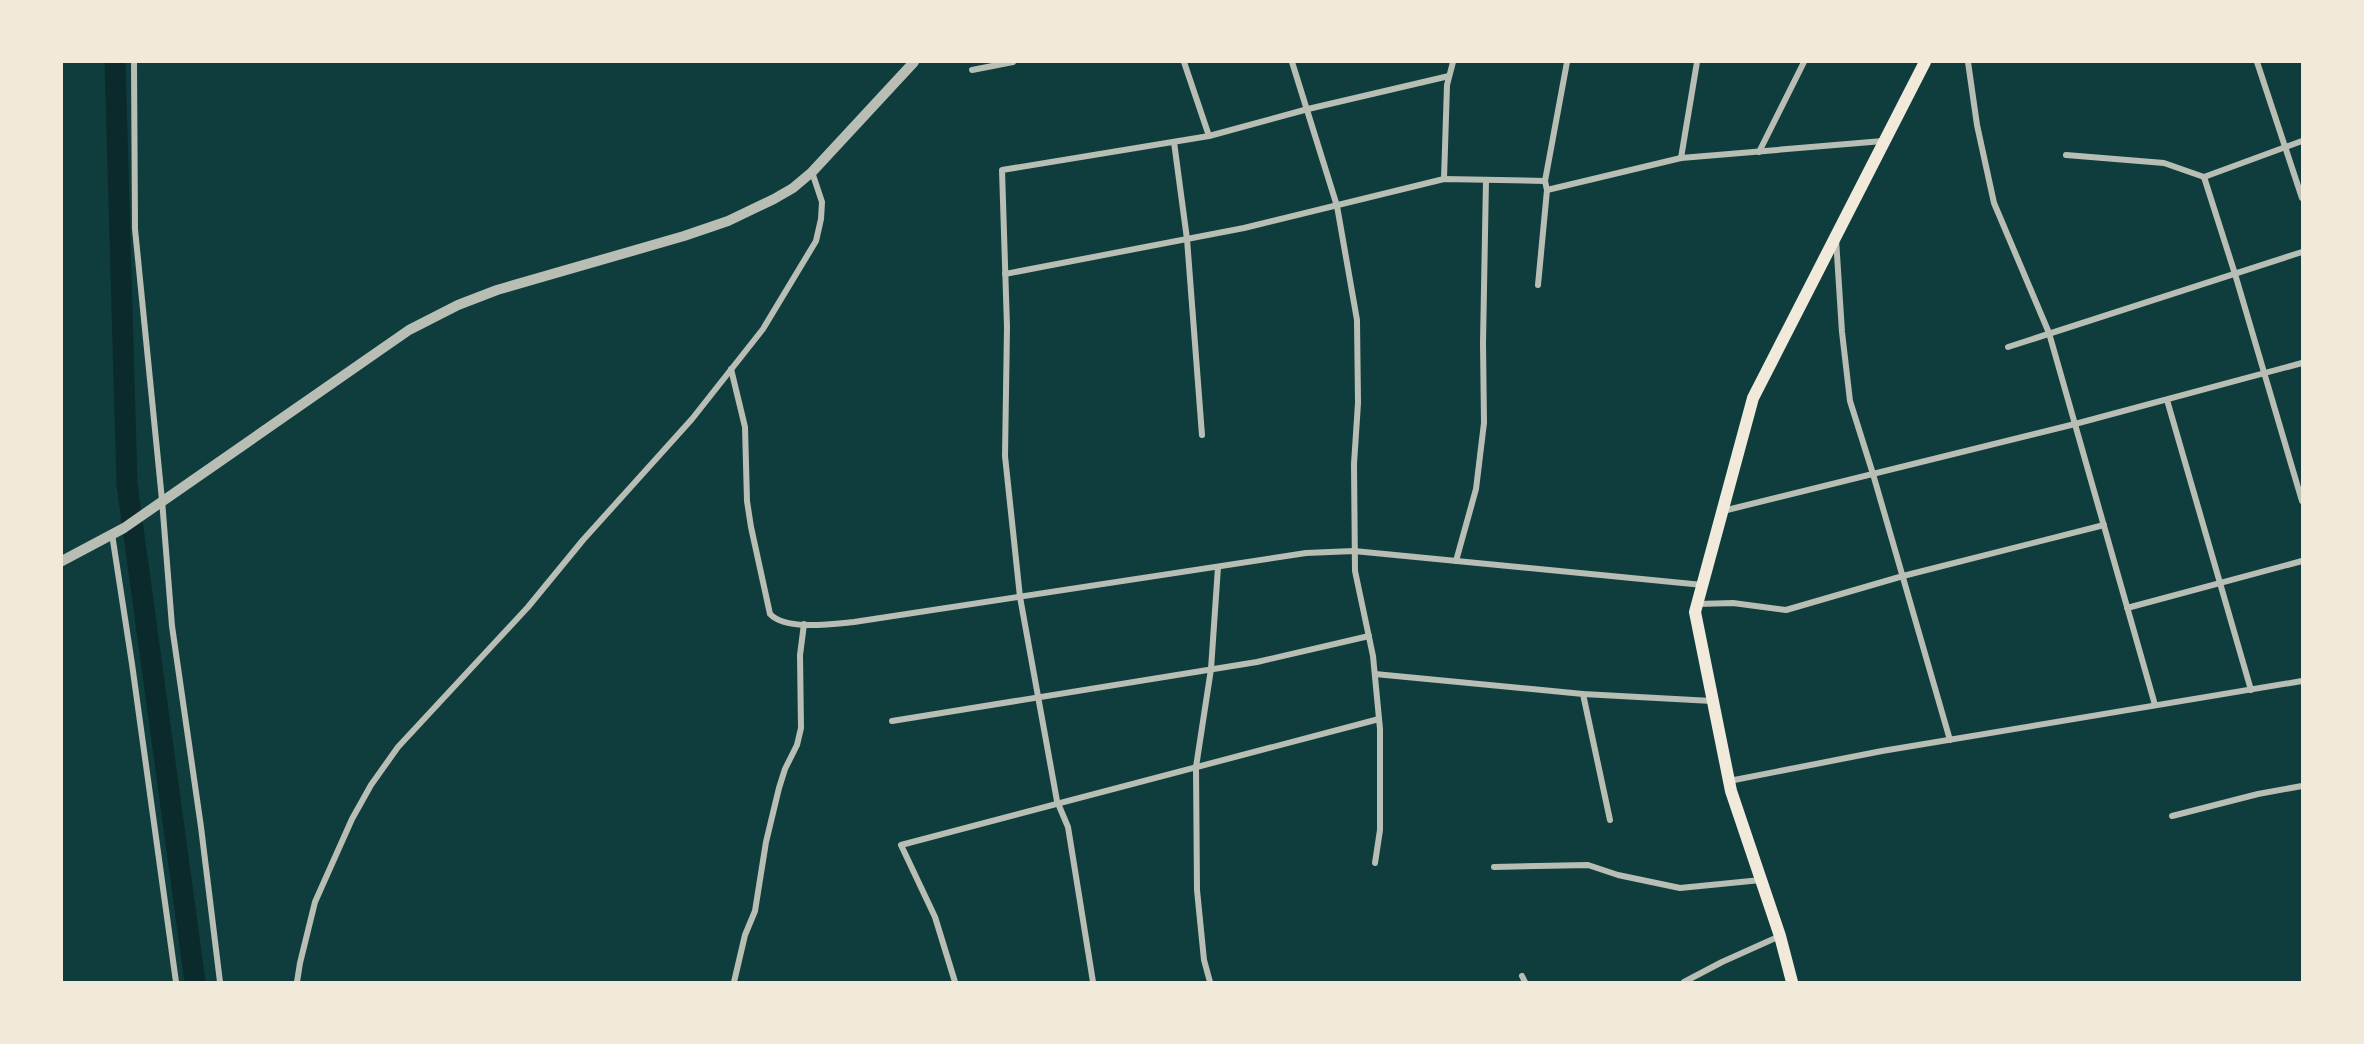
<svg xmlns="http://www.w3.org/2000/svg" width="2364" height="1044" font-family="'PT Serif',serif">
<rect width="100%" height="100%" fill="#0f3d3e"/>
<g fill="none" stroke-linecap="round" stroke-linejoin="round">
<path stroke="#0a2a2b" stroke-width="21" d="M 115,62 L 127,484 L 195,982"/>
<g stroke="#b8beb3" stroke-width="6">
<path d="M 134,62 L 135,229 L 162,500 L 172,626 L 201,827 L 220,982"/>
<path d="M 1184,62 L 1209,136"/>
<path d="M 1292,62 L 1337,206 L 1357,320 L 1358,403 L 1354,464 L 1355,571 L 1373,656 L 1380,729 L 1380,830 L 1375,863"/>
<path d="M 1968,62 L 1977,125 L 1994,203 L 2049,333 L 2155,705"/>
<path d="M 2257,62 L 2302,198"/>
<path d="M 972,70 L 1013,62"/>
<path d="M 1174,142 L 1187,239 L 1202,435"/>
<path d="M 1759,152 L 1804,62"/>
<path d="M 2066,155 L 2164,163 L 2204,177 L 2302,141"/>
<path d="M 1681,158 L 1697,62"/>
<path d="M 2204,177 L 2235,274 L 2302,501"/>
<path d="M 1444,179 L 1447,85 L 1453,62"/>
<path d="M 1547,190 L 1681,158 L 1883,141"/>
<path d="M 1836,239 L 1842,332 L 1850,401 L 1873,474 L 1950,740"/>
<path d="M 1005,274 L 1244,228 L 1444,179 L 1545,181"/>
<path d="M 1538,285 L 1547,190 L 1545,181 L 1567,62"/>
<path d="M 2008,347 L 2302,252"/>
<path d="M 731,369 L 745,427 L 747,501 L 751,527 L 770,614 C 786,631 833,624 854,622 L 1306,553 L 1354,551 L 1703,585"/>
<path d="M 2167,400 L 2251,690"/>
<path d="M 1723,511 L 2075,424 L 2302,363"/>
<path d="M 112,534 L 132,664 L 176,982"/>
<path d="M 1456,561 L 1476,489 L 1484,423 L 1483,343 L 1486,180"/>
<path d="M 1698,604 L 1733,603 L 1786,610 L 1903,576 L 2104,525"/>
<path d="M 2127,608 L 2302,561"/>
<path d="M 1375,674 L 1583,694 L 1712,701"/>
<path d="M 1583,694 L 1610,820"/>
<path d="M 892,721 L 1257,662 L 1369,636"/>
<path d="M 1729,781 L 1882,751 L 2302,681"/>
<path d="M 2172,816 L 2258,794 L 2302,786"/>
<path d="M 1494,867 L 1588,865 L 1618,875 L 1680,888 L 1761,880"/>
<path d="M 1522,976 L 1525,982"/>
<path d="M 297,982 L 300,963 L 315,902 L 352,819 L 371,785 L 398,747 L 528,607 L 583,540 L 692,419 L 763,329 L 816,241 L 821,219 L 822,202 L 812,172"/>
<path d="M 734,982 L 745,935 L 755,911 L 766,842 L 779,788 L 785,769 L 797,745 L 801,728 L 800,655 L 804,624"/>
<path d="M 955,982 L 935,917 L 901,845 L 1379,719"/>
<path d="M 1093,982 L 1068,827 L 1057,801 L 1020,597 L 1005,456 L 1007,327 L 1002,170 L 1209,136 L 1308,109 L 1449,76"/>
<path d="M 1210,982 L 1204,960 L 1197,890 L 1196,767 L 1211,669 L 1218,567"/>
<path d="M 1684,982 L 1722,962 L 1780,936"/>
</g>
<path stroke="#b8beb3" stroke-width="10" d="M 62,561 L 124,528 L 409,330 L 458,305 L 497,290 L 684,236 L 728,221 L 774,199 L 793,188 L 812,172 L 914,62"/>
<path stroke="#f1e9da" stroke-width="12" d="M 1792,982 L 1780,936 L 1731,791 L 1695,612 L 1753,398 L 1925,62"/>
</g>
<rect width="2364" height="1044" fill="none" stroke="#f1e9da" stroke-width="126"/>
</svg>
